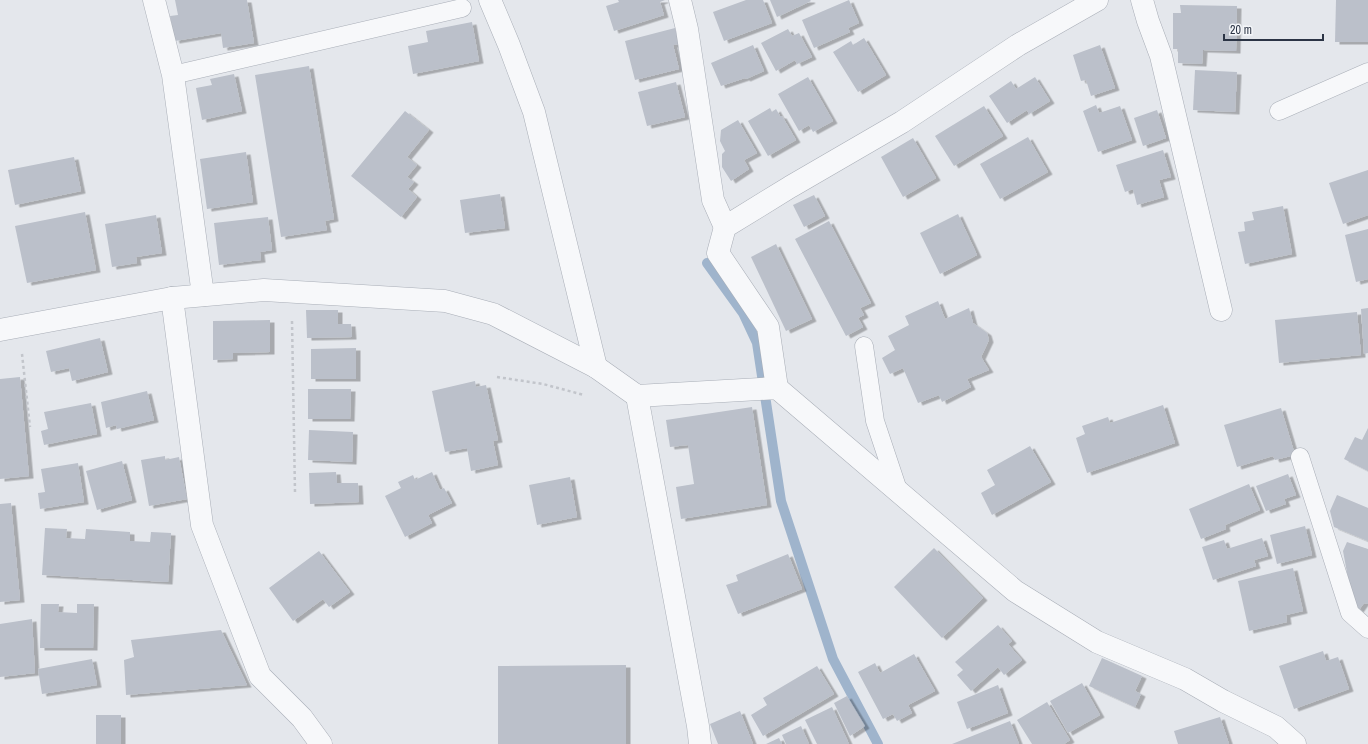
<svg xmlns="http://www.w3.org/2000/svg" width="1368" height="744" font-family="'Archivo Narrow',sans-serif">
<defs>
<filter id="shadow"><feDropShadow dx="4.5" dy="2.5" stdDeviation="0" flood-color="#0004"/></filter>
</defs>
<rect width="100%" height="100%" fill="#e4e7ec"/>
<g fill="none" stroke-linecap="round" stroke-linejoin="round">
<path stroke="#9fb4cc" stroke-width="10" d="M 707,263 L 743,313 L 757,343 L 781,501 L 833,659 L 878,744"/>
</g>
<g fill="#bbc0ca" filter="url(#shadow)">
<path d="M 175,0 L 247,0 L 254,43 L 223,48 L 221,33 L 175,41 L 170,16 L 178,15 Z"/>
<path d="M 618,0 L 665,0 L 660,2 L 664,15 L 614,31 L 606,6 L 619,2 Z"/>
<path d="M 746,0 L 763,0 L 772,23 L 724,41 L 713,12 Z"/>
<path d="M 770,0 L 810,0 L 811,1 L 777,17 Z"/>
<path d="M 849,0 L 859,23 L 848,28 L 850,32 L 814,48 L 802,20 Z"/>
<path d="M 1336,0 L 1368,0 L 1368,42 L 1335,42 Z"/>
<path d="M 1180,5 L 1237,6 L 1236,51 L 1203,50 L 1202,64 L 1178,63 L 1178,49 L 1173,49 L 1173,13 L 1181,13 Z"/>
<path d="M 472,22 L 479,61 L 413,74 L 408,46 L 428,42 L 426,31 Z"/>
<path d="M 675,28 L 679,44 L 673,45 L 679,69 L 635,80 L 625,41 Z"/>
<path d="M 788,29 L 792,36 L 799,33 L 812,57 L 797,64 L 795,60 L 776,71 L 761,43 Z"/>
<path d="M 864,38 L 886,75 L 858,92 L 833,52 L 851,41 L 853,45 Z"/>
<path d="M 753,45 L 764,71 L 746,79 L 745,78 L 721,86 L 711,63 Z"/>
<path d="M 1100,45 L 1115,88 L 1091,96 L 1086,80 L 1081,81 L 1073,55 Z"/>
<path d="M 309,66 L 334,219 L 325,221 L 327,230 L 281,237 L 255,75 Z"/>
<path d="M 1195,70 L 1237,72 L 1235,112 L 1193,110 Z"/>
<path d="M 234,74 L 242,111 L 202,120 L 196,88 L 212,85 L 210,79 Z"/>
<path d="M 808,77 L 833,121 L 813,132 L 809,125 L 799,131 L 778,94 Z"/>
<path d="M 1035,77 L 1050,101 L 1029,114 L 1027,110 L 1007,123 L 989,96 L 1011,81 L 1016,89 Z"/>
<path d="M 676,82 L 685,117 L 647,126 L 638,92 Z"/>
<path d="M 1096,105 L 1099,113 L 1120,106 L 1132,140 L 1098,152 L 1083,111 Z"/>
<path d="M 984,106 L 1003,136 L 954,166 L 935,136 Z"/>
<path d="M 770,108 L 772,112 L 776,109 L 780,116 L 782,116 L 796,140 L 768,156 L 748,121 Z"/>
<path d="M 1157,110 L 1166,138 L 1143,146 L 1134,118 Z"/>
<path d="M 405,111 L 429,130 L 407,157 L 417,165 L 407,177 L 414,182 L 408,189 L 417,197 L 401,217 L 351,176 Z"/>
<path d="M 738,120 L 757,153 L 744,160 L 749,169 L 731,181 L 722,167 L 722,154 L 725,151 L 720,141 L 721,130 Z"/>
<path d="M 1028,137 L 1048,172 L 1000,199 L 980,164 Z"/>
<path d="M 913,138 L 936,178 L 903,197 L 881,157 Z"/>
<path d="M 1163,150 L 1171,177 L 1159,180 L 1164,197 L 1137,205 L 1133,189 L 1125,192 L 1116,165 Z"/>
<path d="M 246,152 L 253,202 L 207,209 L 200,159 Z"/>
<path d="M 74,157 L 81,191 L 15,205 L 8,170 Z"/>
<path d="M 1368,170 L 1368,215 L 1343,224 L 1329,183 Z"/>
<path d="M 500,194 L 505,228 L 465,233 L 460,200 Z"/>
<path d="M 814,195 L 825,216 L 804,227 L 793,205 Z"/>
<path d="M 1283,206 L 1292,254 L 1245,264 L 1238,232 L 1245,231 L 1244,222 L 1254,220 L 1252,212 Z"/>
<path d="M 85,212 L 96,270 L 27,283 L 15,226 Z"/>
<path d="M 958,214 L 977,255 L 940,274 L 920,233 Z"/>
<path d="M 156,215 L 162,253 L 136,257 L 137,263 L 112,267 L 105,224 Z"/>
<path d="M 268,217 L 272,250 L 260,252 L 261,260 L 219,265 L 214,223 Z"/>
<path d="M 829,221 L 871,303 L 860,308 L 864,315 L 858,318 L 863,327 L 846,336 L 795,239 Z"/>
<path d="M 1368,229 L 1368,279 L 1356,282 L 1345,235 Z"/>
<path d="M 776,244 L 812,319 L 786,331 L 751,257 Z"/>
<path d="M 938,301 L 945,319 L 969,308 L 973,323 L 987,333 L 989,340 L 981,357 L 989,370 L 967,379 L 971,387 L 942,402 L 939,395 L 918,403 L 903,368 L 890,374 L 882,358 L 895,350 L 888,336 L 909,325 L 905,316 Z"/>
<path d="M 1368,308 L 1368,353 L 1364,354 L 1361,309 Z"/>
<path d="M 306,310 L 338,310 L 338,324 L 351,324 L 352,337 L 307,338 Z"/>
<path d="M 1357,312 L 1361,355 L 1279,363 L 1275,320 Z"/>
<path d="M 270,320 L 270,352 L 233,353 L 233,359 L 213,360 L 213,321 Z"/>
<path d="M 100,338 L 108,372 L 72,381 L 69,368 L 51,372 L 46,351 Z"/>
<path d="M 356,348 L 356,379 L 311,379 L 311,349 Z"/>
<path d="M 20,377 L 29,476 L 0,479 L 0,379 Z"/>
<path d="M 475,381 L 476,387 L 486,385 L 498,440 L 493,441 L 498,465 L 471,471 L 467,448 L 445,452 L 432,391 Z"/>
<path d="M 308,389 L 351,389 L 350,419 L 308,419 Z"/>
<path d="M 147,391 L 154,420 L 117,429 L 116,425 L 106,428 L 101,402 Z"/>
<path d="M 91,403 L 97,434 L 44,445 L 41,431 L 48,429 L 44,412 Z"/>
<path d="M 1163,405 L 1175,443 L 1087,473 L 1076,438 L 1085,434 L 1082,426 L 1108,417 L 1110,423 Z"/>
<path d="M 752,407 L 767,505 L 681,519 L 676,487 L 694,484 L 688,445 L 670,447 L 666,420 Z"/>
<path d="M 1281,408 L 1295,455 L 1275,460 L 1273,456 L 1237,467 L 1224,425 Z"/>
<path d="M 1368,428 L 1368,471 L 1344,459 L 1355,437 L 1362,440 Z"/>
<path d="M 309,430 L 353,432 L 352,462 L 308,460 Z"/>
<path d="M 1030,446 L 1051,482 L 992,515 L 981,493 L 995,485 L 987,470 Z"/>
<path d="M 165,456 L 165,460 L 179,457 L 187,499 L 149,506 L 141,460 Z"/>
<path d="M 122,461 L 132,500 L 97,510 L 86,471 Z"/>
<path d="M 78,463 L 84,502 L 40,509 L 38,493 L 45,492 L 41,469 Z"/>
<path d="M 336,472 L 337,483 L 358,483 L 359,502 L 310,504 L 309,473 Z"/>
<path d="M 432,472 L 440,490 L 444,488 L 452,503 L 428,515 L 432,523 L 405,537 L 385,496 L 401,488 L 398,482 L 413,475 L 415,480 Z"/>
<path d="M 1288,474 L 1296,495 L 1284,499 L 1286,504 L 1266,511 L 1256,486 Z"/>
<path d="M 570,477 L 577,517 L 537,525 L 529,485 Z"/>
<path d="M 1249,484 L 1260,510 L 1225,525 L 1226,529 L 1201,539 L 1189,509 Z"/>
<path d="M 1337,495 L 1368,508 L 1368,541 L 1334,527 L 1330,511 Z"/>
<path d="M 11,503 L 20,600 L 0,602 L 0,504 Z"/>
<path d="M 1305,526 L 1312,555 L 1277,564 L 1270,535 Z"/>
<path d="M 45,528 L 67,529 L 66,538 L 85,539 L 86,529 L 130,532 L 130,541 L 150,542 L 151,532 L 171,533 L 168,582 L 42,575 Z"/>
<path d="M 1262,538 L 1268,556 L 1254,560 L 1256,566 L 1213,580 L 1202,547 L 1224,540 L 1227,549 Z"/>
<path d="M 1347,542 L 1368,549 L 1368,604 L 1364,603 L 1359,610 L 1353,605 L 1343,551 Z"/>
<path d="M 934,548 L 983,598 L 942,638 L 894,587 Z"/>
<path d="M 319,551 L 350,592 L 329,607 L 323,599 L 293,621 L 269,588 Z"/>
<path d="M 788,554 L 802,589 L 738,614 L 726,585 L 738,581 L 736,575 Z"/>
<path d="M 1293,568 L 1303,611 L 1286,615 L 1287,622 L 1249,631 L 1238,581 Z"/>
<path d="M 41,604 L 59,604 L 58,612 L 77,613 L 77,604 L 94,604 L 93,648 L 40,648 Z"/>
<path d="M 32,619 L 35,673 L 0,677 L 0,624 Z"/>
<path d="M 998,625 L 1012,641 L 1008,644 L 1022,660 L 1004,675 L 998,667 L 971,691 L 957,675 L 963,670 L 955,662 Z"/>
<path d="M 221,630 L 247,685 L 126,695 L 124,660 L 134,657 L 131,640 Z"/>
<path d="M 1323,651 L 1326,661 L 1338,657 L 1349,689 L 1294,709 L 1279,666 Z"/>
<path d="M 914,654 L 935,691 L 908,705 L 912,713 L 897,721 L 893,714 L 883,719 L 858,672 L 875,663 L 880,673 Z"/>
<path d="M 1102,658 L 1142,676 L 1135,691 L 1141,694 L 1135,707 L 1089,686 Z"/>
<path d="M 92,659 L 97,685 L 42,694 L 38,669 Z"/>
<path d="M 626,665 L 626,744 L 498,744 L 498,666 Z"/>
<path d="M 817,666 L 834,694 L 763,736 L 751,715 L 767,705 L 763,698 Z"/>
<path d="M 1082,683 L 1100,715 L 1068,733 L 1050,701 Z"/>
<path d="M 998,685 L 1008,713 L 967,729 L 957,702 Z"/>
<path d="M 847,696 L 865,726 L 850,736 L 834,703 Z"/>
<path d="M 1047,702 L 1070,740 L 1064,744 L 1032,744 L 1017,720 Z"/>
<path d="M 832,707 L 849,744 L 817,744 L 805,720 Z"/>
<path d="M 740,711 L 753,744 L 718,744 L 710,724 Z"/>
<rect x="96" y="715" width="25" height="29"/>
<path d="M 1220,717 L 1229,744 L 1178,744 L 1174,731 Z"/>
<path d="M 1010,721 L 1019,744 L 952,744 Z"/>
<path d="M 801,726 L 809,744 L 786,744 L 782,735 Z"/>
<path d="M 779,738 L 782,744 L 766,744 Z"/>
</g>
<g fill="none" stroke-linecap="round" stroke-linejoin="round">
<g stroke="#a9aeb7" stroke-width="19">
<g id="lane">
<path d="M 173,75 L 462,8"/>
<path d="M 1279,111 L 1368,72"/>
<path d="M 864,346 L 875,421 L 899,493"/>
<path d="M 1300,457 L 1350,613 L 1368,629"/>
</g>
</g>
<g stroke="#a9aeb7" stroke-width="23">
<g id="street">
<path d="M 154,0 L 173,75 L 203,295"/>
<path d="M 490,0 L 509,45 L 534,112 L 596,367"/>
<path d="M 680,0 L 687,29 L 713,200 L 725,227"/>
<path d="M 1142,0 L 1148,21 L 1161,56 L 1221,310"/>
<path d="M 172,298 L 202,525 L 260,676 L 302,718 L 321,744"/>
<path d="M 0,330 L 172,298 L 264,290 L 445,301 L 493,314 L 596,367 L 637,396 L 777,388 L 1015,591 L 1097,642 L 1185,679 L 1223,701 L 1276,727 L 1295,744"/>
<path d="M 777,388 L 768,327 L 718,253 L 725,227 L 790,187 L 902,122 L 1018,45 L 1097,0"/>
<path d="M 637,396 L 698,726 L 700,744"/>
</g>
</g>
<g stroke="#c2c5cb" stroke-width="2.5" stroke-dasharray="3 3" stroke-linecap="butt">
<path d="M 292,321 L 295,492"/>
<path d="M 22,354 L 30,427"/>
<path d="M 497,377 L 543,384 L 584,395"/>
</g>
<use href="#lane" stroke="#f7f8fa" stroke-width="18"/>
<use href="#street" stroke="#f7f8fa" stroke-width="22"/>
</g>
<path d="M1224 34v6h99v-6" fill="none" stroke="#2b3445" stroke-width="2"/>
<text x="1230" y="34" font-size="12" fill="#2b3445" stroke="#f4f6f9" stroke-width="3" paint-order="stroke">20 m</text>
</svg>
